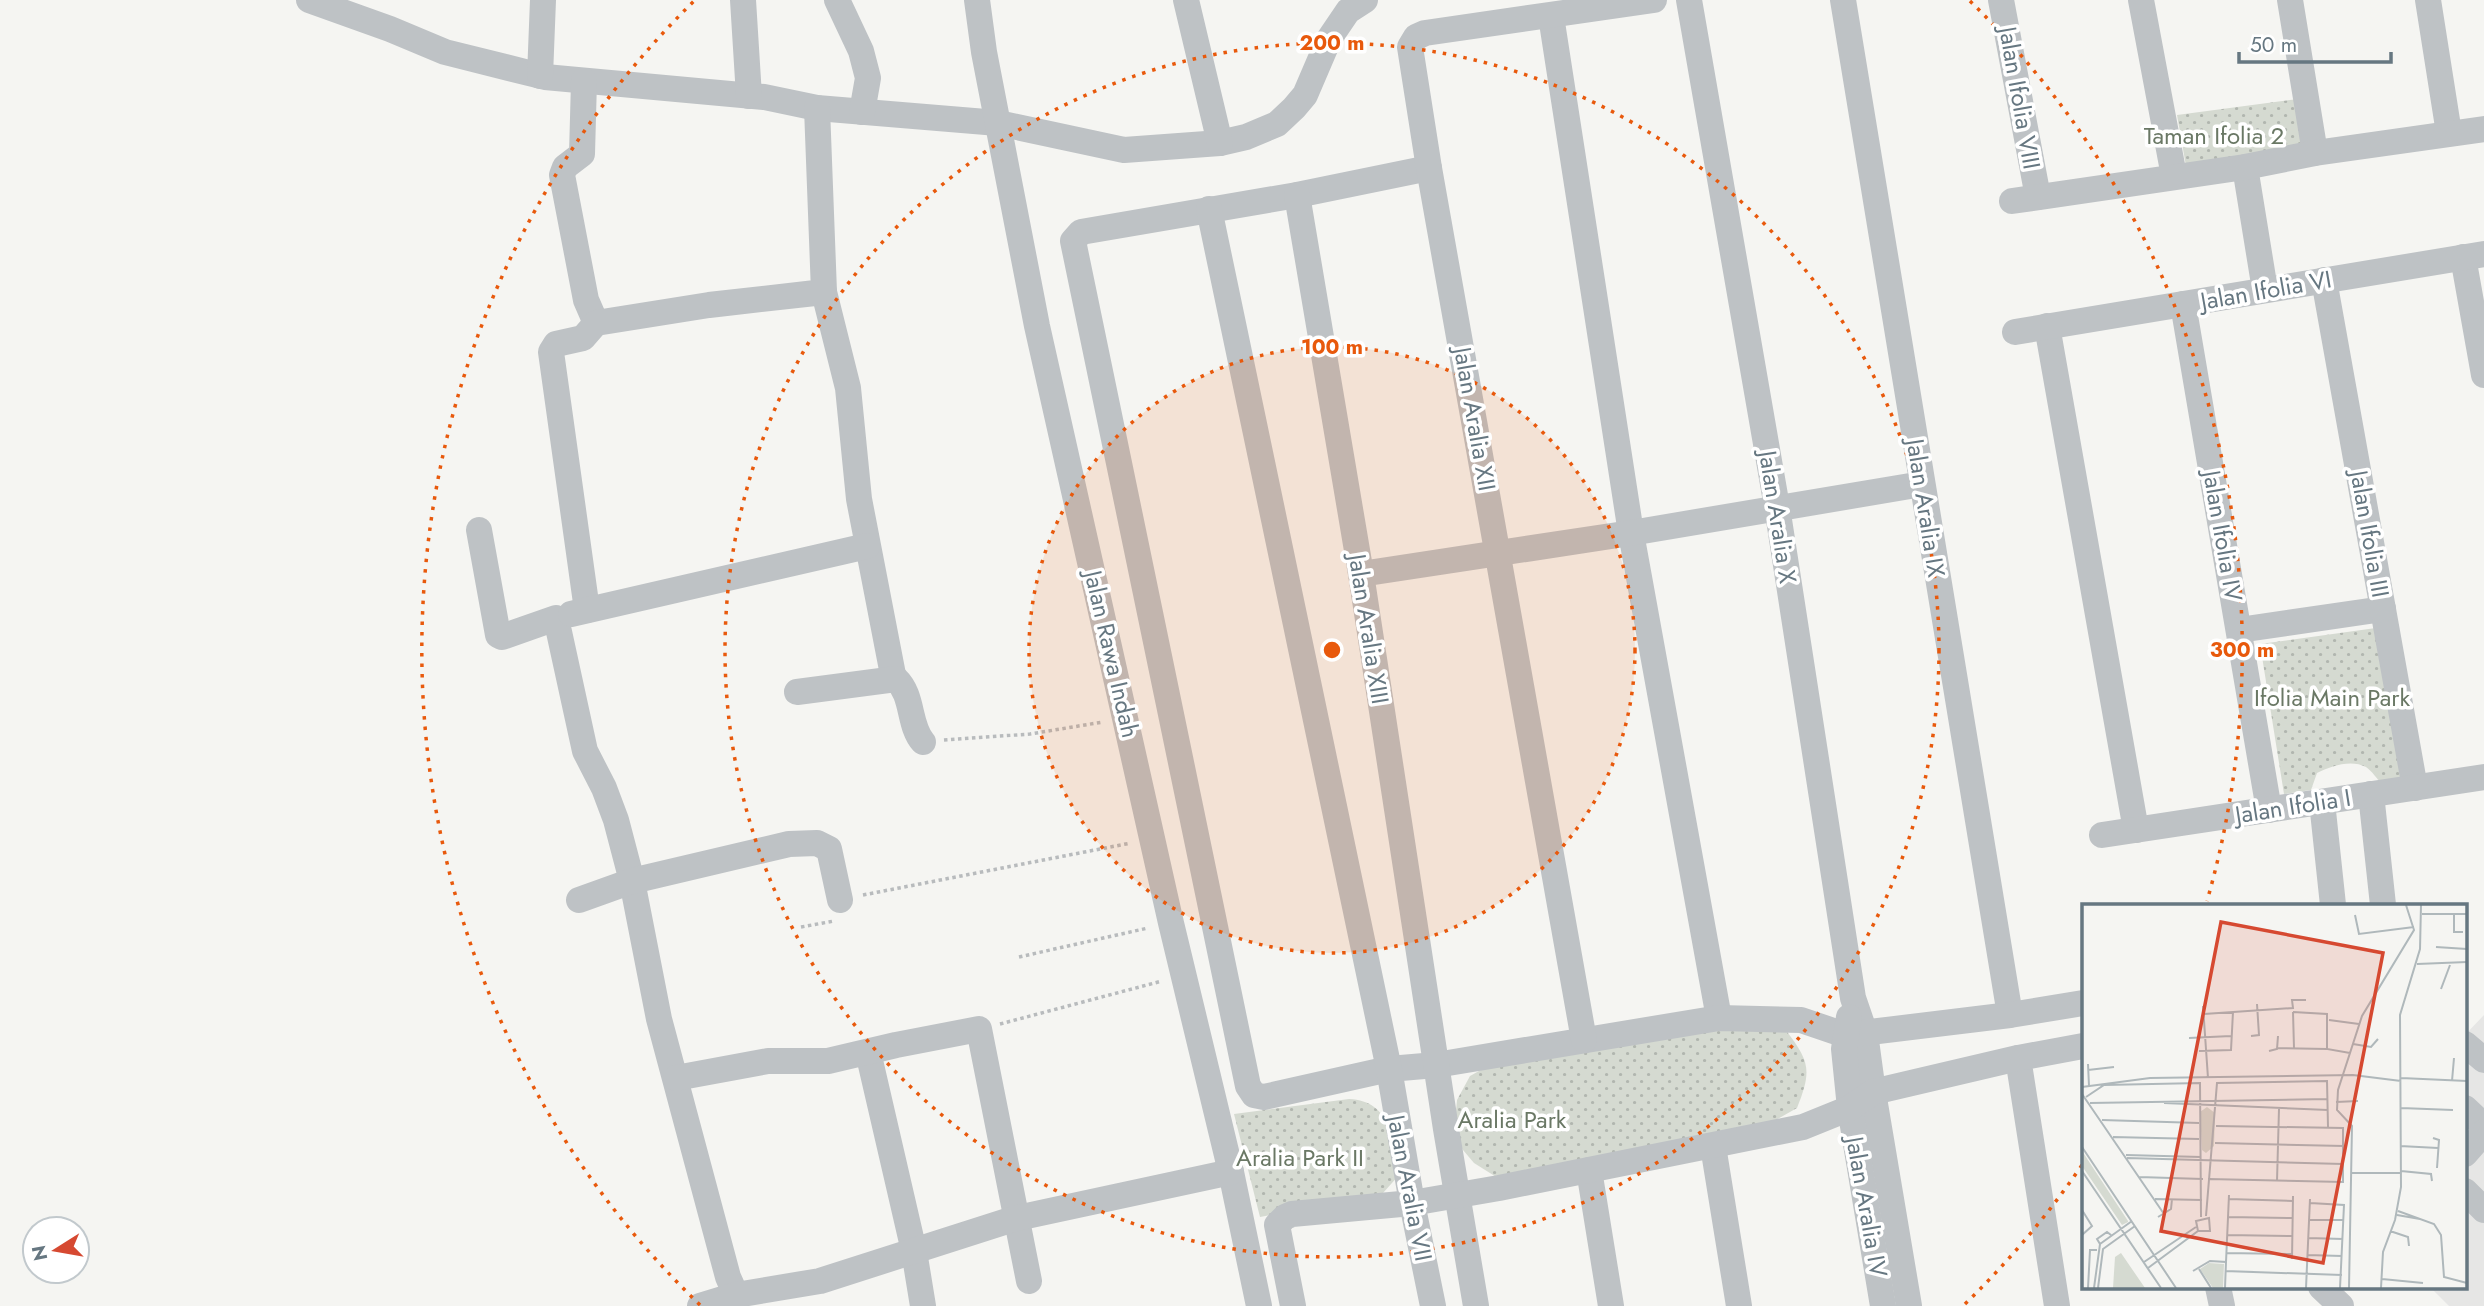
<svg xmlns="http://www.w3.org/2000/svg" width="2484" height="1306" font-family="Jost,sans-serif">
<defs>
<pattern id="grass-dots" width="8" height="8" patternUnits="userSpaceOnUse" patternTransform="scale(1.75)"><rect width="8" height="8" fill="#d5dad1"/><path d="M2 2h.1M6 6h.1" fill="none" stroke="#b1b6af" stroke-width="1.8" stroke-linecap="round"/></pattern>
</defs>
<rect width="100%" height="100%" fill="#f5f5f2"/>
<path fill="#e6e6e5" d="M 2484,1015 L 2484,1306 L 2449,1306 L 2430,1287 L 2465,1287 L 2465,1035 Z"/>
<g fill="url(#grass-dots)">
<path d="M 2298,99 L 2305,147 L 2186,166 L 2177,115 Z"/>
<path d="M 2383,627 L 2410,780 L 2382,784 C 2377,779 2372,771 2366,767 C 2351,759 2331,766 2317,773 L 2311,790 L 2284,794 L 2260,644 Z"/>
<path d="M 1742,1021 L 1785,1029 C 1810,1062 1812,1070 1797,1108 L 1772,1122 L 1501,1180 L 1474,1163 L 1463,1150 L 1454,1134 L 1457,1100 L 1470,1076 L 1488,1066 Z"/>
<path d="M 1349,1099 C 1392,1101 1393,1141 1400,1174 L 1383,1193 L 1260,1217 L 1234,1114 Z"/>
</g>
<g fill="none" stroke-linecap="round" stroke-linejoin="round">
<g stroke="#b8bbbd" stroke-width="3.5" stroke-dasharray="3.5 3.5" stroke-linecap="butt">
<path d="M 944,740 L 1030,734 L 1103,722"/>
<path d="M 863,895 L 1131,843"/>
<path d="M 801,927 L 834,921"/>
<path d="M 1019,957 L 1148,928"/>
<path d="M 1000,1024 L 1162,981"/>
</g>
<g stroke="#bec2c5" stroke-width="26">
<path d="M 309,0 L 390,29 L 445,52 L 545,77 L 764,97 L 817,108 L 998,123 L 1124,150 L 1220,143 L 1246,137 L 1277,124 L 1294,108 L 1305,95 L 1329,39 L 1348,11 L 1365,0"/>
<path d="M 743,0 L 749,96"/>
<path d="M 837,0 L 861,51 L 868,78 L 862,112"/>
<path d="M 977,0 L 984,52 L 1037,326 L 1171,923 L 1231,1172 L 1259,1306"/>
<path d="M 1186,0 L 1220,143"/>
<path d="M 1689,0 L 1777,507 L 1853,998 L 1865,1033 L 1873,1092 L 1909,1306"/>
<path d="M 1843,0 L 2010,1015"/>
<path d="M 2001,0 L 2038,197"/>
<path d="M 2141,0 L 2174,176"/>
<path d="M 2290,0 L 2315,153"/>
<path d="M 2428,0 L 2449,133"/>
<path d="M 1551,16 L 1631,533 L 1719,1018"/>
<path d="M 540,76 L 543,0"/>
<path d="M 584,81 L 582,154 L 565,167 L 562,175 L 586,300 L 596,323"/>
<path d="M 2245,167 L 2265,290"/>
<path d="M 1429,168 L 1297,195 L 1081,232 L 1073,241 L 1248,1086 L 1254,1095 L 1264,1097 L 1389,1069 L 1436,1065 L 1719,1018 L 1801,1020 L 1845,1035 L 2010,1015 L 2083,1003"/>
<path d="M 1297,195 L 1361,574 L 1446,1129 L 1476,1306"/>
<path d="M 2012,201 L 2245,167 L 2315,153 L 2484,129"/>
<path d="M 1209,209 L 1389,1069 L 1412,1203 L 1433,1306"/>
<path d="M 2463,257 L 2484,375"/>
<path d="M 2324,280 L 2415,788"/>
<path d="M 824,292 L 848,388 L 859,499 L 894,680"/>
<path d="M 2183,304 L 2269,810"/>
<path d="M 2047,326 L 2136,830"/>
<path d="M 2015,332 L 2484,254"/>
<path d="M 479,530 L 498,635 L 502,637 L 556,618 L 585,751 L 604,788 L 616,820 L 632,881 L 659,1019 L 728,1277 L 736,1295"/>
<path d="M 1361,574 L 1631,533 L 1922,484"/>
<path d="M 587,610 L 551,352 L 556,344 L 583,338 L 596,323 L 709,305 L 824,292 L 817,108"/>
<path d="M 571,614 L 867,546"/>
<path d="M 2239,630 L 2383,609"/>
<path d="M 797,692 L 896,679 C 914,696 908,725 923,742"/>
<path d="M 2371,794 L 2383,905"/>
<path d="M 2322,802 L 2333,905"/>
<path d="M 2102,835 L 2484,777"/>
<path d="M 579,900 L 632,881 L 789,844 L 817,843 L 829,849 L 840,900"/>
<path d="M 1849,1017 L 1844,1049 L 1850,1108 L 1883,1306"/>
<path d="M 1584,1040 L 1429,168 L 1410,47 L 1416,37 L 1425,33 L 1654,0"/>
<path d="M 2465,1044 L 2484,1060"/>
<path d="M 868,1052 L 914,1251 L 923,1306"/>
<path d="M 2018,1058 L 2057,1306"/>
<path d="M 676,1078 L 768,1061 L 828,1061 L 896,1045 L 979,1029 L 1029,1281"/>
<path d="M 2465,1108 L 2484,1126"/>
<path d="M 1713,1146 L 1739,1306"/>
<path d="M 2465,1154 L 2484,1132"/>
<path d="M 1589,1170 L 1611,1306"/>
<path d="M 2465,1191 L 2484,1210"/>
<path d="M 2218,1287 L 2222,1306"/>
<path d="M 2321,1287 L 2341,1306"/>
<path d="M 700,1306 L 736,1295 L 820,1281 L 1017,1218 L 1231,1172"/>
<path d="M 1293,1306 L 1277,1225 L 1285,1217 L 1292,1214 L 1412,1203 L 1499,1188 L 1803,1127 L 1850,1108 L 1873,1092 L 2018,1058 L 2083,1046"/>
</g>
</g>
<circle cx="1332" cy="650" r="303" fill="#e8590c" fill-opacity=".12"/>
<g fill="none" stroke="#e8590c" stroke-width="3.5" stroke-dasharray="3.5 7">
<circle cx="1332" cy="650" r="303"/>
<circle cx="1332" cy="650" r="607"/>
<path d="M2082 1165A910 910 0 0 1 1964 1305M700 1305A910 910 0 0 1 694 1M1970 1A910 910 0 0 1 2207 901"/>
</g>
<g text-anchor="middle" dominant-baseline="central" stroke-width="7" stroke-linejoin="round" paint-order="stroke">
<g font-size="24" fill="#667781" stroke="#fff">
<text transform="translate(2020 98) rotate(80)">Jalan Ifolia VIII</text>
<text transform="translate(2266 290) rotate(-10)">Jalan Ifolia VI</text>
<text transform="translate(1475 419) rotate(80)">Jalan Aralia XII</text>
<text transform="translate(1926 508) rotate(81)">Jalan Aralia IX</text>
<text transform="translate(1778 517) rotate(81)">Jalan Aralia X</text>
<text transform="translate(2370 534) rotate(80)">Jalan Ifolia III</text>
<text transform="translate(2223 536) rotate(80)">Jalan Ifolia IV</text>
<text transform="translate(1369 629) rotate(81)">Jalan Aralia XIII</text>
<text transform="translate(1112 654) rotate(77)">Jalan Rawa Indah</text>
<text transform="translate(2293 806) rotate(-9)">Jalan Ifolia I</text>
<text transform="translate(1410 1188) rotate(79)">Jalan Aralia VII</text>
<text transform="translate(1867 1207) rotate(80)">Jalan Aralia IV</text>
</g>
<g font-size="24" fill="#6a7865" stroke="#fff">
<text x="2214" y="135">Taman Ifolia 2</text>
<text x="2332" y="697">Ifolia Main Park</text>
<text x="1512" y="1119">Aralia Park</text>
<text x="1300" y="1157">Aralia Park II</text>
</g>
</g>
<g transform="translate(2082 904)">
<rect width="385" height="385" fill="#f5f5f2"/>
<path d="M 125,203 L 133,209 L 132,242 L 124,249 L 120,246 L 118,208 ZM 0,247 L 46,317 L 46,318 L 40,321 L 0,262 ZM 39,349 L 63,384 L 31,384 L 33,353 ZM 127,359 L 142,360 L 141,384 L 131,384 L 118,365 Z" fill="#d5dad1"/>
<path fill="none" stroke="#afb8bb" stroke-width="2" d="M 340,10 L 385,10M 273,11 L 277,30 L 332,23M 372,11 L 372,28 L 381,28M 354,43 L 385,45M 335,60 L 385,58M 359,85 L 368,61M 121,102 L 126,174M 211,108 L 245,110 L 245,145 L 268,149M 211,108 L 212,144M 122,110 L 211,104 L 210,96 L 224,96M 247,116 L 277,120M 169,132 L 177,131 L 175,100M 107,134 L 149,132M 271,140 L 289,143 L 296,135M 195,144 L 245,145M 117,147 L 149,146 L 151,108M 187,147 L 195,145 L 196,132M 6,160 L 7,182M 6,166 L 32,163M 319,174 L 385,177M 370,177 L 372,154M 0,183 L 68,174 L 271,171 L 319,177M 0,190 L 82,310M 4,193 L 22,181 L 118,179 L 119,313M 254,198 L 276,197M 8,199 L 246,195M 82,199 L 246,206M 319,204 L 371,206M 20,216 L 117,219M 31,233 L 117,235M 351,234 L 357,236 L 355,264M 133,239 L 262,242M 318,242 L 356,244M 0,243 L 94,384M 44,251 L 119,253M 45,254 L 261,260M 0,267 L 79,384M 319,267 L 349,270 L 350,277M 270,269 L 319,269M 57,273 L 121,275M 126,275 L 261,278 L 261,224 L 134,222M 195,277 L 197,205M 73,295 L 120,296M 146,295 L 211,297M 228,299 L 262,301 L 258,384M 0,306 L 10,322 L 0,331M 316,307 L 352,320 L 359,331 L 362,373 L 385,379M 315,311 L 338,315M 124,312 L 135,179 L 245,177 L 246,223M 76,313 L 89,305 L 90,295M 146,313 L 211,314M 227,316 L 262,316M 308,327 L 326,333 L 327,342M 145,331 L 210,332M 226,334 L 261,335M 18,340 L 15,335 L 25,328 L 29,331M 144,349 L 210,350M 225,351 L 260,352M 210,355 L 211,292M 62,358 L 114,323M 144,358 L 147,291M 66,364 L 116,327 L 128,327 L 127,314 L 114,317 L 116,327M 117,365 L 129,384M 111,367 L 128,357 L 144,358 L 143,384M 143,367 L 260,371M 300,375 L 341,379M 6,384 L 8,346 L 15,346M 12,384 L 18,340 L 50,317M 16,384 L 21,345 L 53,322M 224,384 L 228,295M 267,384 L 270,222 L 255,206 L 256,186 L 280,112 L 332,26 L 324,1M 299,384 L 301,348 L 313,316 L 319,283 L 318,111 L 338,45 L 339,1"/>
<path fill="#d64931" fill-opacity="0.15" stroke="#d64931" stroke-width="3.5" d="M 139,18 L 301,49 L 241,359 L 79,327 Z"/>
<rect width="385" height="385" fill="none" stroke="#667781" stroke-width="3.5"/>
</g>
<circle cx="1332" cy="650" r="10" fill="#e8590c" stroke="#fff" stroke-width="3.5"/>
<g font-size="21" text-anchor="middle" font-weight="bold" fill="#e8590c" stroke="#fff" stroke-width="7" stroke-linejoin="round" paint-order="stroke">
<text x="1332" y="50">200 m</text>
<text x="1332" y="354">100 m</text>
<text x="2242" y="657">300 m</text>
</g>
<g transform="translate(56 1250) rotate(259)"><circle r="33" fill="#ffffff" stroke="#c2c9cd" stroke-width="2"/>
<path d="M0-5L12 26L0 18L-12 26Z" fill="#d64931"/>
<text y="-10" font-size="19" font-weight="bold" text-anchor="middle" fill="#667781">N</text>
</g>
<path d="M2239 52v10h152v-10" fill="none" stroke="#667781" stroke-width="3.5"/>
<text x="2250" y="52" font-size="21" fill="#667781" stroke="#ffffff" stroke-width="5" paint-order="stroke">50 m</text>
</svg>
